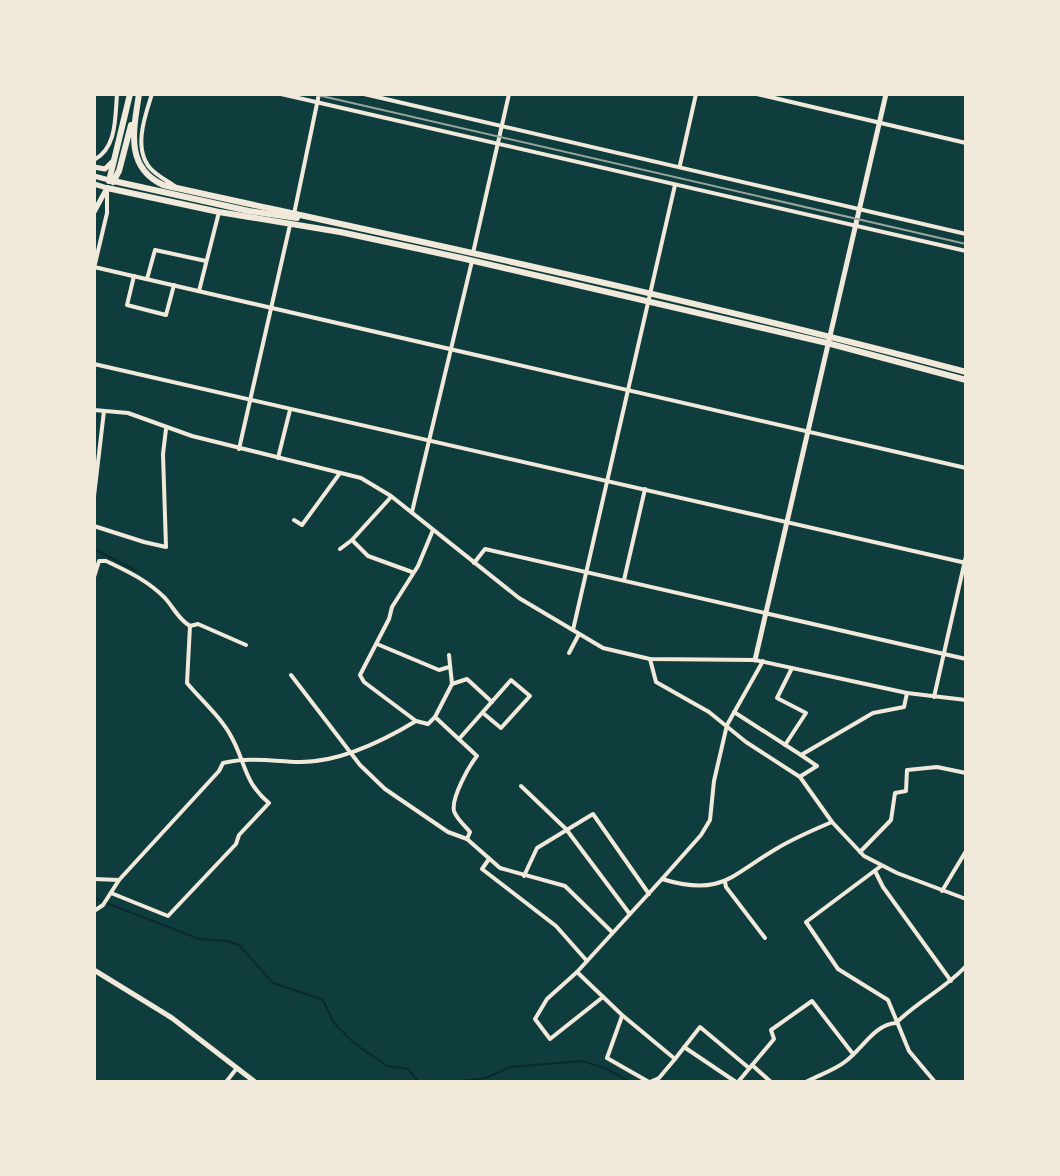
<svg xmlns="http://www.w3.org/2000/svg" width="1060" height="1176" font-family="Cabin,sans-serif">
<rect width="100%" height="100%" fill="#0f3d3e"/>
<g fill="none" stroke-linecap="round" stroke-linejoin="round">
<g stroke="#0a2a2b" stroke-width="2">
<path d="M 94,549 L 137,571"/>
<path d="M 94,898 L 199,939 L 227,941 L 239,945 L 273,983 L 323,1000 L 334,1023 L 354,1043 L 387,1066 L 408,1069 L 419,1082"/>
<path d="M 453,1082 L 486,1078 L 510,1067 L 582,1061 L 607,1069 L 630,1082"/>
</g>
<g stroke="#f1e9da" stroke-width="4">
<path d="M 152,94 C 145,116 133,148 150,168 C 157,176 168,181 176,187"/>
<path d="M 281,94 L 966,251"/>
<path d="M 364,94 L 966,234"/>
<path d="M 757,94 L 966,143"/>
<path d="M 94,160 C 117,148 115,118 117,94"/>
<path d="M 680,165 L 696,94"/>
<path d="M 294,214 L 319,94"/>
<path d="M 473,253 L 509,94"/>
<path d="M 94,267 L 966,468"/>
<path d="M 94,268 L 107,213 L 107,191"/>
<path d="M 134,276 L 127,305 L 166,315 L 174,285"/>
<path d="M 147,279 L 155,250 L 206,261"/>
<path d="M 199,291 L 219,212"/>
<path d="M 94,364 L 966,563"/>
<path d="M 94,410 L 128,413 L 192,436 L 361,478 L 391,496 L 519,598 L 603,648 L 650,659 L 755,660 L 907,693 L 966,700"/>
<path d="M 239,449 L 290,225"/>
<path d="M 278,458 L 290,410"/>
<path d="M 94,496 L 104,411"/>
<path d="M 412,512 L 472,261"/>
<path d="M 294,520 L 302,525 L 340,473"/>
<path d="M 94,526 L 144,542 L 166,547 L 163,454 L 166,429"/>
<path d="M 352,540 L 368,556 L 412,572"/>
<path d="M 340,549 L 352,540 L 391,497"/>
<path d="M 474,563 L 485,549 L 966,659"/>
<path d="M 94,577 L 99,561 L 106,561 C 127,571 147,580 165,598 C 174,608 178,619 190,626 L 198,624 L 246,645"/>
<path d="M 624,580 L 645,489"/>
<path d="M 573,630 L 675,185"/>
<path d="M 377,644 L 439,670 L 449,667"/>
<path d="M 569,653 L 579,634"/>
<path d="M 449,655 L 452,684 L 435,717 L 477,756 C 469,766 451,798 454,811 C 456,818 465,826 470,832 L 467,839"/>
<path d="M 650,659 L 656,682 L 709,712 L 746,742 L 800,777 L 832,822 L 864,856 L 897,873 L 966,899"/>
<path d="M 291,675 L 360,765 L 385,789 L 448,832 L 467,839 L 500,868 L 565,886 L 612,932"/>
<path d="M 452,684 L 467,679 L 492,702"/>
<path d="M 934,697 L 966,556"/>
<path d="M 734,712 L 801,755 L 873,713 L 904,707 L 907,693"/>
<path d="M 416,721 L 364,682 L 360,675 L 389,619 L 392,607 L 418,566 L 433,530"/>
<path d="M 459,739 L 511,680 L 530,696 L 501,728 L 483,713"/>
<path d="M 785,745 L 806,713 L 777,698 L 792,668"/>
<path d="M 801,776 L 817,766 L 801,755"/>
<path d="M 521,786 L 566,829 L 629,913"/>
<path d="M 860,852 L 891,820 L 895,793 L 906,791 L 907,770 L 937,767 L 966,773"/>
<path d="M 489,859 L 482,869 L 556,926 L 587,961"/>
<path d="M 881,866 L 806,922 L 838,969 L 888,1000 L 909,1051 L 935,1082"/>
<path d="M 875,871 L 883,887 L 951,981"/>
<path d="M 524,876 L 537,848 L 593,814 L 649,894"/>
<path d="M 94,879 L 119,880"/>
<path d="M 662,879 C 721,897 730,876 776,849 C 794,838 813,830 832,822"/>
<path d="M 725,882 L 726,887 L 765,938"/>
<path d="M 942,891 L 966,851"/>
<path d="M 111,893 L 168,916 L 236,844 L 239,835 L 269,803 C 244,782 246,764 232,738 C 222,718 201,700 187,683 L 190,626"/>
<path d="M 94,911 L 103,905 L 119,880 L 219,771 L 223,763 C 248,757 272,761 298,762 C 337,763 383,741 416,721 L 428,724 L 435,717"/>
<path d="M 577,972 L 547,999 L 535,1019 L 550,1039 L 603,997"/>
<path d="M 622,1016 L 607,1058 L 649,1082"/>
<path d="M 684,1047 L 736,1082"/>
<path d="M 675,1059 L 700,1027 L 749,1068"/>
<path d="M 752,1065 L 771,1082"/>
<path d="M 226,1082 L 237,1068"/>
<path d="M 650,1082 L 659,1078 L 675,1059 L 622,1015 L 577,972 L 662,879 L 701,835 L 710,820 L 714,781 L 727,725 L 763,661"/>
<path d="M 738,1082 L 774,1039 L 771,1030 L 812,1001 L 853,1054"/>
<path d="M 806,1082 C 819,1075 835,1070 846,1061 C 862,1049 875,1024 896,1023 C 918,1001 946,988 966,966"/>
</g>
<g stroke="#f1e9da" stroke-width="5">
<path d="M 94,167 L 105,169 L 113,161"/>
<path d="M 94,176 L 109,180"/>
<path d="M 94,184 L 107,188"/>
<path d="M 755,660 L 886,94"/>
<path d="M 94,970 L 172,1018 L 255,1082"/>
</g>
<path stroke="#f1e9da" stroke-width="5" d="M 94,212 L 107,188"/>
<g stroke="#f1e9da" stroke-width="6">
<path d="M 139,94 C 134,128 124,167 163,185 C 431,244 701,301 966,372"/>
<path d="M 109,180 L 249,211 L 297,218"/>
<path d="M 109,181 L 130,94"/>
<path d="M 113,182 L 119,171 L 131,125"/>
<path d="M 107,188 L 219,212 L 340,232 L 461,258 L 827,343 L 966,380"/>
</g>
<path stroke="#97a49c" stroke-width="2" d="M 313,94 L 966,244"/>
</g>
<rect width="1060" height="1176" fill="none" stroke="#f1e9da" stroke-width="192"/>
</svg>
